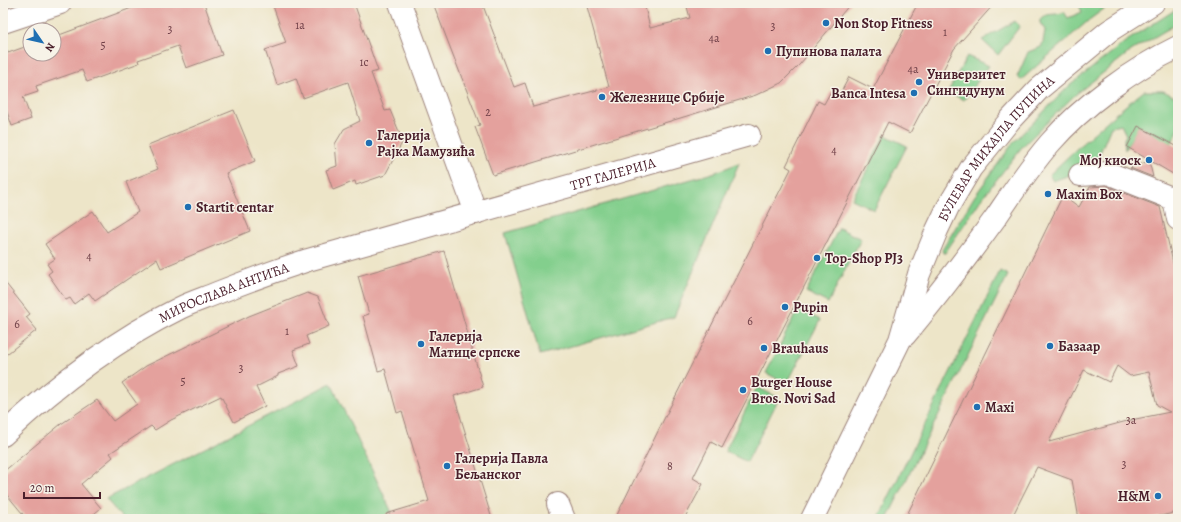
<svg xmlns="http://www.w3.org/2000/svg" width="1181" height="522" font-family="Alegreya,serif">
<rect width="100%" height="100%" fill="#f7f3e8"/>
<filter id="ink" filterUnits="userSpaceOnUse"><feTurbulence type="fractalNoise" baseFrequency=".025" numOctaves="2"/><feDisplacementMap in="SourceGraphic" scale="8" xChannelSelector="R" yChannelSelector="G"/><feConvolveMatrix kernelMatrix="1 2 1 2 8 2 1 2 1" color-interpolation-filters="sRGB"/></filter>
<filter id="wash" filterUnits="userSpaceOnUse"><feTurbulence type="fractalNoise" baseFrequency=".012" numOctaves="4" result="noise"/><feDisplacementMap in="SourceGraphic" scale="16" xChannelSelector="R" yChannelSelector="G"/><feGaussianBlur stdDeviation="0.9" result="paint"/><feColorMatrix in="noise" values="0 0 0 0 0 0 0 0 0 0 0 0 0 0 0 0 0 1.4 0 .05"/><feComposite in="paint" operator="in"/></filter>
<g filter="url(#wash)">
<rect width="100%" height="100%" fill="#ede5c8"/>
<g fill="#83cf8d" stroke="#66775c">
<path d="M 1078,3 L 1112,3 L 1089,20 L 1021,80 L 1017,77 L 1028,52 L 1041,47 L 1043,42 L 1045,30 L 1040,23 L 1040,19 C 1046,12 1056,16 1064,12 L 1068,18 L 1082,12 Z"/>
<path d="M 1178,8 L 1178,23 L 1131,51 L 1075,95 L 1022,147 L 980,201 L 945,253 L 943,253 L 942,250 L 974,197 L 1013,143 L 1069,86 L 1125,42 Z"/>
<path d="M 1015,21 L 1020,26 L 998,55 L 982,40 Z"/>
<path d="M 967,56 L 989,66 L 964,100 L 948,92 Z"/>
<path d="M 1144,91 L 1163,91 L 1178,98 L 1178,131 L 1169,147 L 1148,149 L 1155,135 L 1139,126 L 1125,150 L 1124,139 L 1126,135 L 1121,125 L 1111,127 L 1099,155 L 1081,171 L 1053,181 L 1049,175 C 1080,145 1110,117 1144,91 Z"/>
<path d="M 885,135 L 907,146 L 874,210 L 852,199 Z"/>
<path d="M 739,163 L 674,317 L 540,355 L 505,233 L 716,172 Z"/>
<path d="M 839,228 L 861,239 L 828,303 L 806,292 Z"/>
<path d="M 1000,271 L 1008,275 L 887,519 L 878,519 Z"/>
<path d="M 798,309 L 820,320 L 787,384 L 766,373 Z"/>
<path d="M 331,383 L 395,519 L 123,519 L 106,499 Z"/>
<path d="M 757,387 L 779,398 L 747,462 L 725,451 Z"/>
</g>
<g id="blocks">
<g fill="#e4a19d" fill-rule="evenodd">
<path d="M 145,3 L 204,3 L 222,55 L 186,68 L 178,46 L 138,60 L 139,63 L 87,82 L 82,70 L 36,86 L 38,92 L 23,97 L 31,119 L 12,126 L 4,103 L 3,104 L 3,49 L 6,48 L 8,53 L 30,45 L 30,54 L 54,54 L 54,37 Z"/>
<path d="M 272,3 L 354,3 L 378,71 L 371,73 L 385,111 L 390,110 L 403,141 L 385,175 L 356,185 L 355,181 L 333,190 L 326,170 L 337,166 L 335,144 L 344,129 L 360,121 L 348,82 L 303,98 L 296,78 L 277,85 L 265,50 L 286,43 Z"/>
<path d="M 433,3 L 482,3 L 514,87 L 525,83 L 533,107 L 609,87 L 586,3 L 644,3 L 650,28 L 690,18 L 686,3 L 851,3 L 800,64 L 781,83 L 756,95 L 493,175 L 475,127 L 480,125 Z"/>
<path d="M 918,3 L 995,3 L 954,49 L 910,133 L 888,122 L 722,448 L 711,442 L 693,478 L 703,484 L 684,519 L 615,519 L 664,419 L 791,169 L 786,166 L 818,101 L 824,104 L 831,91 L 839,96 L 849,77 L 873,89 Z"/>
<path d="M 234,110 L 255,161 L 226,173 L 250,231 L 161,268 L 157,259 L 95,301 L 89,293 L 74,304 L 70,298 L 66,300 L 48,274 L 52,271 L 47,264 L 55,259 L 45,244 L 93,211 L 107,232 L 138,212 L 126,182 L 158,169 L 148,145 Z"/>
<path d="M 1138,126 L 1178,147 L 1178,177 L 1127,147 Z"/>
<path d="M 1149,161 L 1153,177 L 1130,168 Z"/>
<path d="M 1106,186 L 1160,207 L 1174,267 L 1178,266 L 1178,512 L 1147,519 L 1079,519 L 1072,480 L 1037,467 L 1011,519 L 905,519 L 1063,195 L 1079,207 L 1090,187 ZM 1117,366 L 1130,376 L 1149,372 L 1157,405 L 1170,412 L 1131,420 L 1049,442 L 1084,370 L 1109,382 Z"/>
<path d="M 444,251 L 483,387 L 454,396 L 492,519 L 387,519 L 386,514 L 429,501 L 402,411 L 397,413 L 385,369 L 378,371 L 363,316 L 369,314 L 358,276 Z"/>
<path d="M 3,280 L 30,314 L 26,317 L 37,330 L 3,357 Z"/>
<path d="M 307,293 L 318,297 L 329,326 L 306,336 L 309,344 L 293,350 L 299,366 L 278,374 L 278,376 L 256,387 L 265,406 L 234,422 L 221,396 L 171,420 L 155,430 L 151,426 L 110,453 L 113,457 L 81,484 L 101,508 L 88,519 L 27,519 L 3,490 L 3,472 L 61,424 L 97,400 L 113,421 L 137,404 L 122,383 L 146,366 L 249,316 Z"/>
</g>
</g>
</g>
<g filter="url(#ink)">
<use href="#blocks" fill-opacity="0" stroke="#9c827a" stroke-width="1"/>
<g fill="none" stroke-linecap="round" stroke-linejoin="round">
<g stroke="#9c827a" stroke-width="24">
<g id="minor">
<path d="M 400,3 L 476,213"/>
<path d="M 3,22 L 60,3"/>
<path d="M 1080,175 L 1108,173 L 1174,199 L 1178,197"/>
<path d="M 1174,199 L 1178,219"/>
<path id="s1" d="M 3,435 C 56,385 115,340 180,308 C 192,302 205,298 217,293 C 247,281 277,270 308,260 L 749,135"/>
<path d="M 558,504 L 564,519"/>
</g>
</g>
<g stroke="#9c827a" stroke-width="24">
<g id="major">
<path d="M 905,335 C 937,297 967,257 996,217 C 1013,192 1030,166 1050,143 C 1083,105 1133,69 1178,47"/>
<path id="s2" d="M 812,519 L 900,340 L 919,274 L 937,230 L 948,207 L 971,168 L 1010,120 L 1039,89 L 1109,31 L 1153,3"/>
</g>
</g>
<use href="#minor" stroke="#fff" stroke-width="22"/>
<use href="#major" stroke="#fff" stroke-width="22"/>
</g>
</g>
<g fill="#1f6fb2" stroke="#f7f3e8" stroke-width="1.5">
<circle cx="826" cy="23" r="4"/>
<circle cx="768" cy="51" r="4"/>
<circle cx="919" cy="82" r="4"/>
<circle cx="914" cy="93" r="4"/>
<circle cx="602" cy="97" r="4"/>
<circle cx="369" cy="143" r="4"/>
<circle cx="1149" cy="160" r="4"/>
<circle cx="1048" cy="194" r="4"/>
<circle cx="188" cy="207" r="4"/>
<circle cx="817" cy="258" r="4"/>
<circle cx="785" cy="307" r="4"/>
<circle cx="421" cy="344" r="4"/>
<circle cx="1050" cy="346" r="4"/>
<circle cx="764" cy="348" r="4"/>
<circle cx="743" cy="390" r="4"/>
<circle cx="977" cy="407" r="4"/>
<circle cx="447" cy="466" r="4"/>
<circle cx="1158" cy="496" r="4"/>
</g>
<g text-anchor="middle" dominant-baseline="central" stroke-width="3" stroke-linejoin="round" paint-order="stroke">
<g font-size="12" fill="#704048">
<text x="300" y="25">1a</text>
<text x="773" y="26">3</text>
<text x="170" y="29">3</text>
<text x="945" y="32">1</text>
<text x="714" y="38">4a</text>
<text x="103" y="45">5</text>
<text x="364" y="62">1c</text>
<text x="913" y="69">4a</text>
<text x="488" y="112">2</text>
<text x="834" y="150">4</text>
<text x="89" y="256">4</text>
<text x="750" y="321">6</text>
<text x="17" y="324">6</text>
<text x="287" y="331">1</text>
<text x="241" y="368">3</text>
<text x="183" y="381">5</text>
<text x="1131" y="420">3a</text>
<text x="1124" y="464">3</text>
<text x="670" y="466">8</text>
</g>
<g font-size="14" font-weight="bold" fill="#4a1f2b" stroke="#f7f3e8" text-anchor="start">
<text x="834" y="23">Non Stop Fitness</text>
<text x="776" y="51">Пупинова палата</text>
<text x="927" y="74">Универзитет<tspan x="927" dy="16">Сингидунум</tspan></text>
<text x="906" y="93" text-anchor="end">Banca Intesa</text>
<text x="610" y="97">Железнице Србије</text>
<text x="377" y="135">Галерија<tspan x="377" dy="16">Рајка Мамузића</tspan></text>
<text x="1141" y="160" text-anchor="end">Мој киоск</text>
<text x="1056" y="194">Maxim Box</text>
<text x="196" y="207">Startit centar</text>
<text x="825" y="258">Top-Shop PJ3</text>
<text x="793" y="307">Pupin</text>
<text x="429" y="336">Галерија<tspan x="429" dy="16">Матице српске</tspan></text>
<text x="1058" y="346">Базаар</text>
<text x="772" y="348">Brauhaus</text>
<text x="751" y="382">Burger House<tspan x="751" dy="16">Bros. Novi Sad</tspan></text>
<text x="985" y="407">Maxi</text>
<text x="455" y="458">Галерија Павла<tspan x="455" dy="16">Бељанског</tspan></text>
<text x="1150" y="496" text-anchor="end">H&amp;M</text>
</g>
<g font-size="14" fill="#4a1f2b" stroke="#f7f3e8">
<text stroke="none"><textPath href="#s2" startOffset="417">БУЛЕВАР МИХАЈЛА ПУПИНА</textPath></text>
<text stroke="none"><textPath href="#s1" startOffset="672">ТРГ ГАЛЕРИЈА</textPath></text>
<text stroke="none"><textPath href="#s1" startOffset="265">МИРОСЛАВА АНТИЋА</textPath></text>
</g>
</g>
<rect width="1181" height="522" fill="none" stroke="#f7f3e8" stroke-width="16"/>
<g transform="translate(42 42) rotate(124)"><circle r="19" fill="#f7f3e8" stroke="#b29e9c"/>
<path d="M0-3L7 15L0 10L-7 15Z" fill="#1f6fb2"/>
<text y="-6" font-size="11" font-weight="bold" text-anchor="middle" fill="#4a1f2b">N</text>
</g>
<path d="M24 492v6h76v-6" fill="none" stroke="#4a1f2b" stroke-width="2"/>
<text x="30" y="492" font-size="12" fill="#4a1f2b" stroke="#f7f3e8" stroke-width="3" paint-order="stroke">20 m</text>
</svg>
